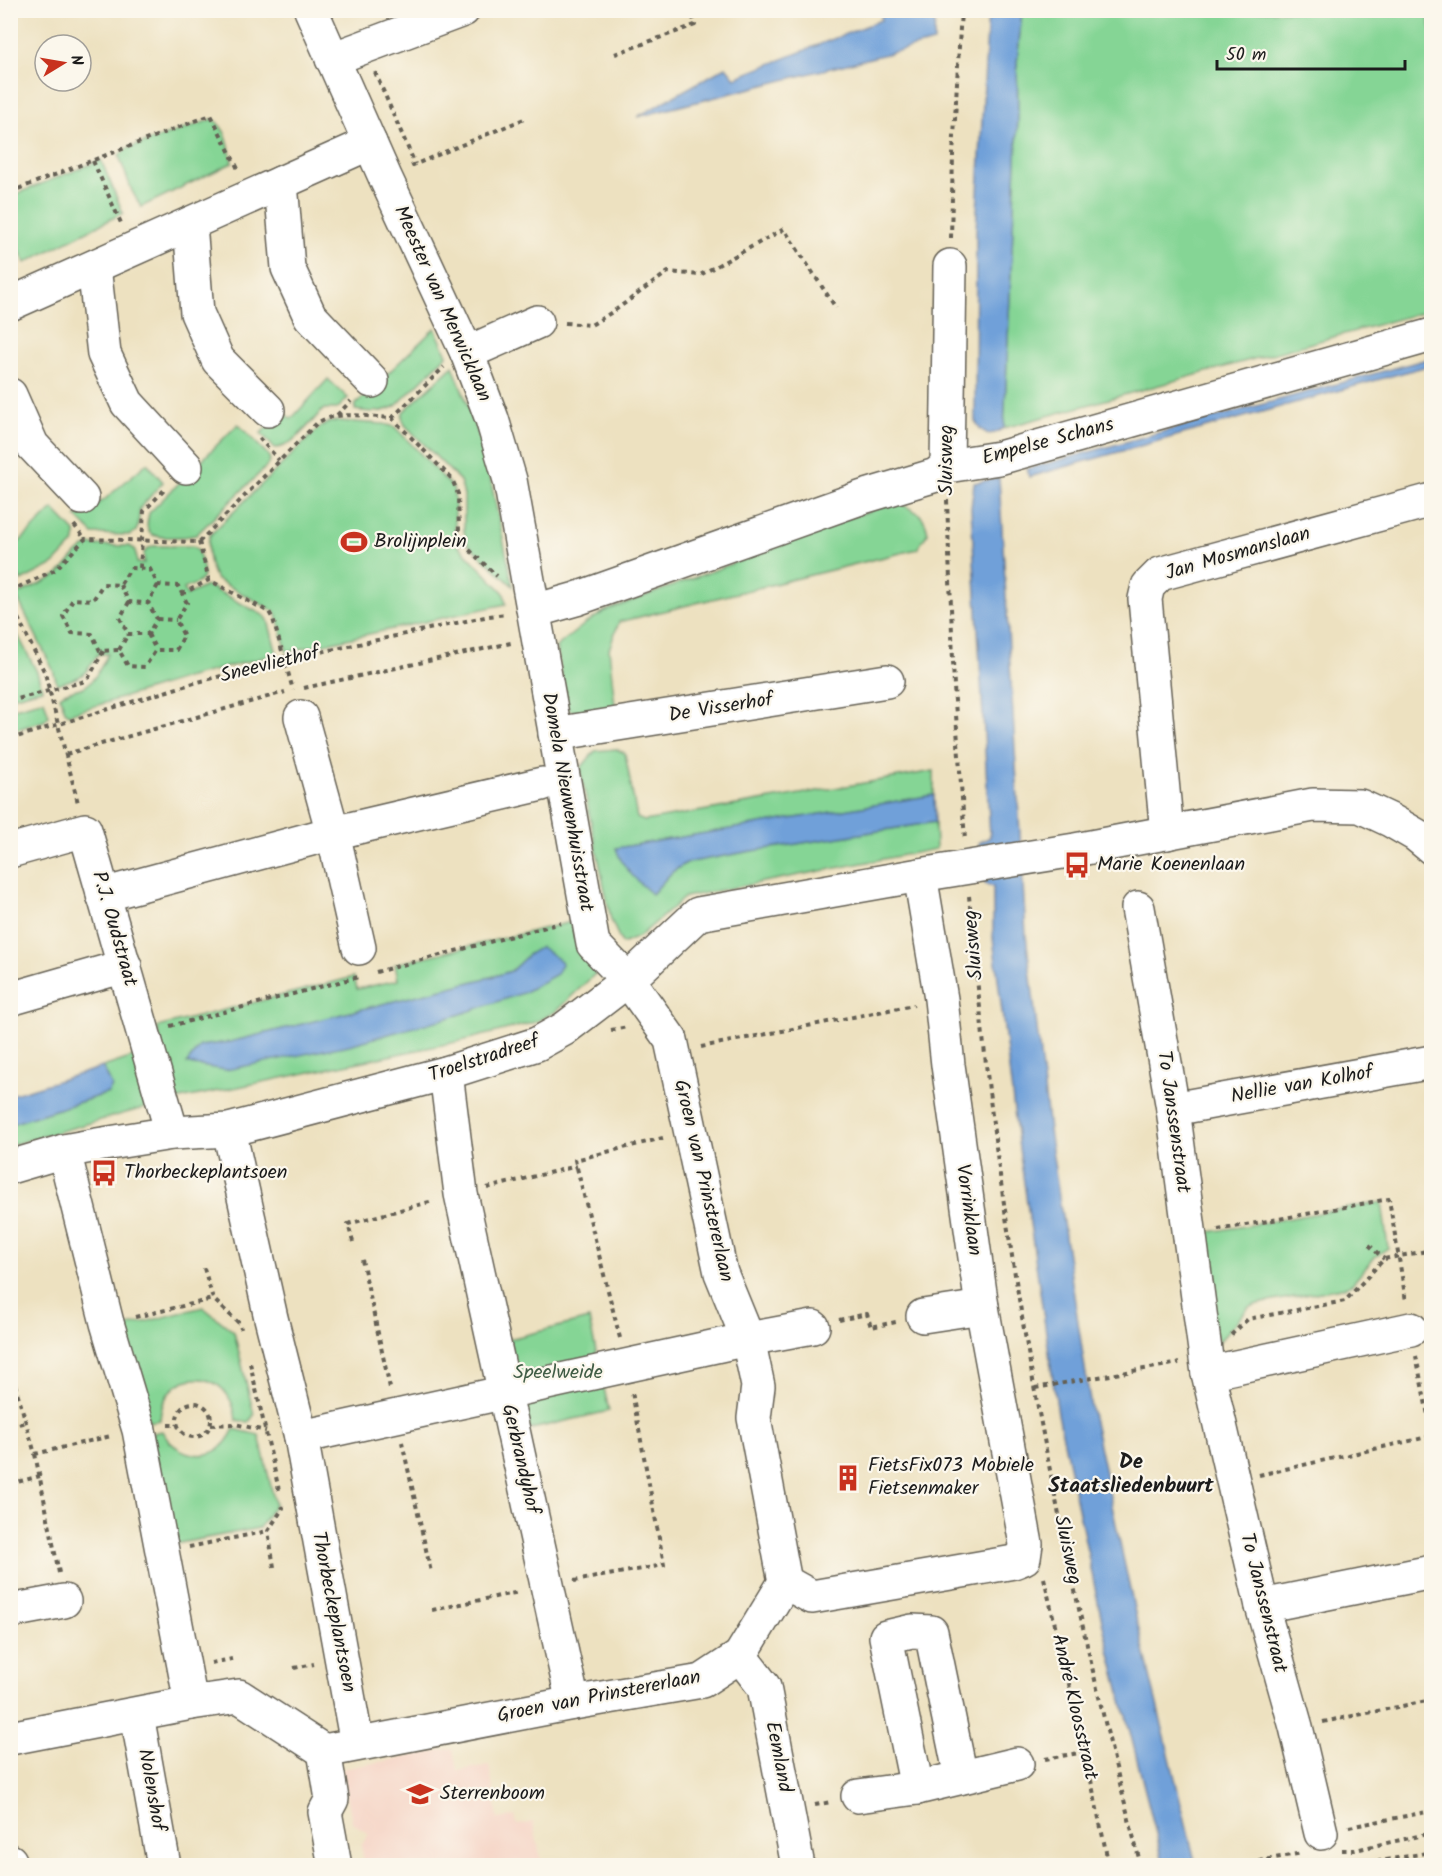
<svg xmlns="http://www.w3.org/2000/svg" width="1442" height="1876" font-family="Kalam,sans-serif">
<rect width="100%" height="100%" fill="#fbf7ec"/>
<filter id="ink" filterUnits="userSpaceOnUse"><feTurbulence type="fractalNoise" baseFrequency=".0167" numOctaves="2"/><feDisplacementMap in="SourceGraphic" scale="12" xChannelSelector="R" yChannelSelector="G"/><feConvolveMatrix kernelMatrix="1 2 1 2 8 2 1 2 1" color-interpolation-filters="sRGB"/></filter>
<filter id="wash" filterUnits="userSpaceOnUse"><feTurbulence type="fractalNoise" baseFrequency=".008" numOctaves="4" result="noise"/><feDisplacementMap in="SourceGraphic" scale="24" xChannelSelector="R" yChannelSelector="G"/><feGaussianBlur stdDeviation="1.35" result="paint"/><feColorMatrix in="noise" values="0 0 0 0 0 0 0 0 0 0 0 0 0 0 0 0 0 1.4 0 .05"/><feComposite in="paint" operator="in"/></filter>
<g filter="url(#wash)">
<rect width="100%" height="100%" fill="#ede1c0"/>
<path fill="#f5d2c3" d="M 453,1748 L 457,1771 L 489,1765 L 498,1819 L 515,1816 L 517,1825 L 533,1822 L 542,1865 L 365,1865 L 361,1846 L 369,1834 L 352,1822 L 342,1769 Z"/>
<g fill="#85d595" stroke="#507858" stroke-width="1.5" fill-rule="evenodd">
<path d="M 1022,11 L 1426,11 L 1432,30 L 1431,310 L 1004,428 L 1018,116 L 1017,63 Z"/>
<path d="M 213,119 C 228,130 229,145 232,163 L 141,207 L 132,191 L 119,156 L 126,149 Z"/>
<path d="M 101,160 L 123,213 L 25,263 L 11,230 L 11,196 Z"/>
<path d="M 435,328 L 447,355 L 397,405 C 383,414 370,412 355,410 L 355,405 Z"/>
<path d="M 453,366 L 474,421 L 487,463 L 513,586 L 467,543 L 464,531 L 464,495 L 460,481 L 405,425 L 402,418 L 403,412 Z"/>
<path d="M 328,379 L 348,398 L 337,409 L 324,409 C 311,421 292,449 274,448 L 261,433 L 283,412 L 291,419 Z"/>
<path d="M 339,421 L 384,424 L 395,427 L 453,488 C 458,506 452,526 457,544 L 504,593 L 506,604 L 287,652 L 277,616 L 274,611 L 217,580 C 209,568 205,548 210,535 L 320,427 L 330,422 Z"/>
<path d="M 238,424 L 268,455 L 270,460 L 266,467 L 196,535 C 187,537 155,540 149,532 C 145,527 148,519 149,513 Z"/>
<path d="M 147,463 L 163,482 L 140,508 L 138,526 L 136,531 L 130,535 L 93,534 L 76,517 L 104,500 Z"/>
<path d="M 896,502 C 914,511 924,511 928,533 L 917,549 L 619,622 L 609,649 L 615,706 L 610,709 L 583,716 L 568,709 L 556,647 L 586,623 L 605,611 L 782,545 L 813,530 Z"/>
<path d="M 53,509 L 75,532 L 75,542 L 54,564 L 21,581 L 11,558 L 11,550 Z"/>
<path d="M 90,545 L 129,546 L 135,549 L 137,563 L 144,563 L 144,553 L 147,549 L 153,546 L 193,546 L 197,549 C 200,556 206,572 202,579 C 199,584 189,586 184,589 L 187,595 L 206,586 L 210,587 L 265,616 L 268,620 L 277,654 L 193,676 L 69,714 L 65,711 L 60,696 C 67,690 76,690 84,687 C 95,681 102,665 108,654 L 98,654 C 84,677 83,677 57,684 L 53,670 L 16,595 C 29,588 47,583 59,573 C 70,564 76,549 90,545 Z"/>
<path d="M 10,620 L 37,672 L 42,689 L 11,697 Z"/>
<path d="M 44,700 L 49,716 L 44,721 L 11,731 L 11,709 Z"/>
<path d="M 616,749 L 625,753 L 637,818 L 644,821 L 934,771 L 934,795 L 616,848 L 652,894 L 672,872 L 686,863 L 746,852 L 935,822 L 936,849 L 685,897 L 640,936 L 622,944 L 611,920 L 580,769 L 595,751 Z"/>
<path d="M 584,919 L 600,965 L 595,974 L 555,1012 L 536,1022 L 461,1041 L 175,1100 L 157,1027 L 354,977 L 357,989 L 398,980 L 395,964 ZM 529,954 L 523,993 L 187,1063 L 200,1046 L 230,1042 L 495,976 L 511,971 Z"/>
<path d="M 139,1055 L 151,1106 L 11,1145 L 11,1124 L 108,1093 L 112,1086 L 103,1067 Z"/>
<path d="M 1382,1202 L 1388,1248 L 1375,1257 L 1352,1284 L 1341,1288 L 1258,1304 L 1249,1307 L 1218,1343 L 1192,1235 Z"/>
<path d="M 203,1307 L 234,1332 L 254,1415 L 249,1422 L 236,1420 C 230,1363 162,1367 160,1420 L 149,1422 L 121,1328 Z"/>
<path d="M 589,1319 L 609,1411 L 527,1430 L 509,1339 Z"/>
<path d="M 234,1429 L 259,1435 L 275,1504 L 259,1528 L 164,1546 L 152,1433 L 162,1431 C 174,1454 207,1465 226,1442 C 229,1438 232,1433 234,1429 Z"/>
</g>
<g fill="#70a0d9" stroke="#465e7a" stroke-width="1.5">
<path d="M 882,11 L 935,11 L 934,42 L 637,117 L 726,67 L 735,78 L 881,20 Z"/>
<path d="M 988,11 L 1022,11 L 1017,63 L 1018,116 L 1004,428 L 995,433 L 988,434 L 980,429 L 975,421 L 976,230 Z"/>
<path d="M 1431,358 L 1431,365 L 1029,477 L 1027,469 Z"/>
<path d="M 999,478 L 1026,935 L 1049,1130 L 1091,1408 L 1137,1622 L 1196,1865 L 1164,1865 L 1104,1630 L 1058,1414 L 1017,1135 L 993,938 L 993,887 L 985,884 L 979,843 L 990,837 L 971,508 L 974,483 Z"/>
<path d="M 934,795 L 935,822 L 746,852 L 686,863 L 672,872 L 652,894 C 637,881 622,868 616,848 Z"/>
<path d="M 541,947 L 561,961 L 562,964 L 557,974 L 523,993 L 458,1015 L 349,1045 L 226,1070 L 193,1065 L 187,1063 L 200,1046 L 230,1042 L 495,976 L 511,971 L 529,954 Z"/>
<path d="M 103,1067 L 112,1086 L 108,1093 L 11,1124 L 11,1095 Z"/>
</g>
</g>
<g filter="url(#ink)">
<g fill="none" stroke-linecap="round" stroke-linejoin="round">
<g stroke="#656155" stroke-width="36">
<g id="minor">
<path d="M 332,59 L 463,10"/>
<path d="M 281,183 L 288,268 L 310,316 L 372,381"/>
<path d="M 190,224 L 197,313 L 218,360 L 268,410"/>
<path d="M 94,267 L 104,354 L 127,403 L 186,467"/>
<path d="M 10,304 L 370,143"/>
<path d="M 467,353 L 537,322"/>
<path d="M 10,395 L 32,445 L 82,498"/>
<path d="M 947,466 L 950,266"/>
<path d="M 534,611 L 576,599 L 863,497 L 936,475 L 947,466 L 999,458 L 1432,335"/>
<path d="M 301,717 L 333,833 L 359,948"/>
<path d="M 555,734 L 887,681"/>
<path d="M 1167,833 L 1145,599 L 1148,586 L 1160,574 L 1432,500"/>
<path d="M 10,851 L 85,830 L 172,1133"/>
<path d="M 103,895 L 333,833 L 542,784"/>
<path d="M 1138,908 L 1173,1109 L 1208,1373 L 1262,1606 L 1296,1727 L 1321,1833"/>
<path d="M 10,999 L 125,966"/>
<path d="M 446,1073 L 461,1194 L 573,1703"/>
<path d="M 1173,1109 L 1432,1062"/>
<path d="M 229,1130 L 271,1318 L 301,1437 L 357,1744"/>
<path d="M 64,1151 L 107,1323 L 139,1430 L 191,1703"/>
<path d="M 10,1167 L 64,1151 L 97,1145 L 172,1133 L 229,1130 L 446,1073 L 537,1044 L 564,1029 L 628,980 L 698,914 L 920,875 L 1075,850 L 1313,805 L 1360,806 L 1390,820 L 1416,835 L 1432,848"/>
<path d="M 923,1316 L 982,1307"/>
<path d="M 1208,1373 L 1411,1329"/>
<path d="M 301,1437 L 748,1339 L 813,1327"/>
<path d="M 785,1582 L 812,1597 L 1014,1562 L 1024,1558 L 1026,1544 L 982,1307 L 948,1065 L 941,999 L 920,875"/>
<path d="M 1262,1606 L 1432,1572"/>
<path d="M 10,1611 L 64,1601"/>
<path d="M 740,1656 L 764,1687 L 798,1866"/>
<path d="M 137,1715 L 164,1866"/>
<path d="M 10,1738 L 191,1703 L 239,1696 L 324,1751 L 573,1703 L 702,1681 L 740,1656 L 785,1582 L 754,1418 L 758,1386 L 748,1339 L 721,1273 L 671,1040 L 628,980 L 593,944 L 510,480 L 492,419 L 467,353 L 385,177 L 311,10"/>
<path d="M 324,1751 L 332,1799 L 325,1812 L 335,1866"/>
<path d="M 917,1788 L 886,1637 L 912,1631 L 931,1632 L 961,1777"/>
<path d="M 858,1796 L 917,1788 L 1017,1764"/>
<path d="M 10,1861 L 11,1866"/>
</g>
</g>
<g stroke="#656155" stroke-width="4" stroke-dasharray="4.5 4.5" stroke-linecap="butt">
<path d="M 615,54 L 695,25 L 691,10"/>
<path d="M 375,72 L 415,164"/>
<path d="M 93,161 L 121,223"/>
<path d="M 411,166 L 524,119"/>
<path d="M 10,192 L 211,115 L 239,171"/>
<path d="M 951,238 L 953,155 L 961,10"/>
<path d="M 565,323 L 591,325 L 614,311 L 668,272 L 700,275 L 784,229 L 836,308"/>
<path d="M 337,415 L 351,401"/>
<path d="M 392,418 L 444,367"/>
<path d="M 259,438 L 279,460"/>
<path d="M 947,500 L 954,687 L 965,840"/>
<path d="M 74,525 L 85,539"/>
<path d="M 199,542 L 209,580 L 269,612 L 273,619 L 293,690"/>
<path d="M 131,568 L 150,569 L 158,585 L 178,586 L 187,603 L 176,620 L 184,636 L 176,650 L 156,650 L 145,667 L 128,666 L 119,650 L 100,651 L 92,634 L 72,633 L 63,616 L 73,599 L 93,600 L 103,584 L 120,585 Z"/>
<path d="M 140,568 L 144,511 L 166,488"/>
<path d="M 120,585 L 129,602 L 148,603 L 158,585"/>
<path d="M 10,591 L 55,570 L 85,539 L 199,542 L 317,423 C 338,410 368,417 392,418 L 452,479 L 458,494 L 459,532 L 463,544 L 497,576"/>
<path d="M 182,594 L 209,580"/>
<path d="M 10,602 L 45,673 L 78,803"/>
<path d="M 129,602 L 120,618 L 128,634 L 148,634 L 157,619 L 148,603"/>
<path d="M 157,619 L 176,620"/>
<path d="M 148,634 L 156,650"/>
<path d="M 119,650 L 128,634"/>
<path d="M 304,688 L 511,643"/>
<path d="M 10,701 L 82,682 L 89,677 L 104,650"/>
<path d="M 10,739 L 194,683 L 284,660 L 489,616 L 506,614"/>
<path d="M 66,754 L 285,692"/>
<path d="M 969,896 C 977,979 985,1063 996,1147 C 1029,1389 1079,1629 1141,1866"/>
<path d="M 376,972 L 561,923"/>
<path d="M 170,1026 L 358,977"/>
<path d="M 611,1030 L 628,1027"/>
<path d="M 701,1047 L 914,1005"/>
<path d="M 487,1188 L 577,1166"/>
<path d="M 1218,1230 L 1389,1199 L 1406,1301"/>
<path d="M 353,1242 L 348,1224 L 433,1201"/>
<path d="M 1369,1245 L 1384,1259"/>
<path d="M 362,1260 L 390,1388"/>
<path d="M 204,1268 L 213,1299 L 240,1324 L 241,1329"/>
<path d="M 135,1317 L 213,1299"/>
<path d="M 839,1320 L 867,1314 L 871,1327 L 896,1322"/>
<path d="M 1231,1335 L 1248,1319 L 1345,1301 L 1384,1259 L 1432,1250"/>
<path d="M 620,1338 L 575,1160 L 663,1138"/>
<path d="M 1416,1356 L 1432,1435"/>
<path d="M 250,1363 L 279,1490"/>
<path d="M 10,1367 L 35,1454 L 111,1436"/>
<path d="M 1035,1388 L 1179,1363"/>
<circle cx="194" cy="1420" r="17"/>
<path d="M 168,1425 L 178,1425"/>
<path d="M 211,1425 L 235,1424 L 266,1431"/>
<path d="M 10,1426 L 26,1422"/>
<path d="M 402,1442 L 431,1572"/>
<path d="M 35,1454 L 59,1573"/>
<path d="M 1259,1475 L 1432,1436"/>
<path d="M 10,1484 L 40,1476"/>
<path d="M 189,1547 L 268,1531"/>
<path d="M 274,1567 L 268,1531 L 283,1508 L 282,1506"/>
<path d="M 1044,1578 L 1085,1752 L 1109,1866"/>
<path d="M 574,1581 L 664,1565 L 632,1392"/>
<path d="M 432,1610 L 519,1592"/>
<path d="M 211,1663 L 232,1659"/>
<path d="M 294,1668 L 314,1664"/>
<path d="M 1323,1722 L 1432,1700"/>
<path d="M 1045,1759 L 1084,1752"/>
<path d="M 815,1805 L 831,1802"/>
<path d="M 1349,1827 L 1432,1811"/>
<path d="M 1342,1850 L 1355,1850 L 1432,1833"/>
<path d="M 1232,1866 L 1302,1853"/>
<path d="M 1350,1866 L 1432,1852"/>
</g>
<use href="#minor" stroke="#fff" stroke-width="33"/>
</g>
</g>
<defs>
<g id="stadium-bare" transform="scale(2.07)"><path d="M0-5a6.5 5 0 1 0 0 10a6.5 5 0 1 0 0-10ZM-3.5-1.8h7v3.6h-7Z" fill="#c8321e" stroke="#fbf7ec" stroke-width="2.5" paint-order="stroke"/></g>
<g id="bus-bare" transform="scale(2.07)"><path d="M-5-6H5V4H4V6H2V4H-2V6H-4V4H-5ZM-3.5-4V0h7V-4ZM-3.5 1.2v1.5H-2V1.2ZM2 1.2v1.5H3.5V1.2Z" fill="#c8321e" stroke="#fbf7ec" stroke-width="2.5" paint-order="stroke"/></g>
<g id="building-bare" transform="scale(2.07)"><path d="M-4-6H4V6H1V3H-1V6H-4ZM-2.5-4.3h1.7v1.8h-1.7ZM.8-4.3h1.7v1.8H.8ZM-2.5-1h1.7V.8h-1.7ZM.8-1h1.7V.8H.8Z" fill="#c8321e" stroke="#fbf7ec" stroke-width="2.5" paint-order="stroke"/></g>
<g id="school-bare" transform="scale(2.07)"><path d="M0-5L7-2L0 1L-7-2ZM-4 1L0 2.5L4 1V4Q0 6-4 4Z" fill="#c8321e" stroke="#fbf7ec" stroke-width="2.5" paint-order="stroke"/></g>
</defs>
<g fill-rule="evenodd">
<use href="#stadium-bare" x="354" y="542"/>
<use href="#bus-bare" x="1077" y="865"/>
<use href="#bus-bare" x="104" y="1173"/>
<use href="#building-bare" x="848" y="1478"/>
<use href="#school-bare" x="420" y="1794"/>
</g>
<g text-anchor="middle" dominant-baseline="central" stroke-width="4.5" stroke-linejoin="round" paint-order="stroke">
<g font-size="20" fill="#1c1c1c" stroke="#fbf7ec">
<text transform="translate(442 304) rotate(66)">Meester van Merwicklaan</text>
<text transform="translate(1048 442) rotate(-15)">Empelse Schans</text>
<text transform="translate(947 460) rotate(-90)">Sluisweg</text>
<text transform="translate(1238 554) rotate(-16)">Jan Mosmanslaan</text>
<text transform="translate(270 665) rotate(-14)">Sneevliethof</text>
<text transform="translate(721 708) rotate(-9)">De Visserhof</text>
<text transform="translate(567 802) rotate(80)">Domela Nieuwenhuisstraat</text>
<text transform="translate(114 929) rotate(74)">P.J. Oudstraat</text>
<text transform="translate(974 945) rotate(-95)">Sluisweg</text>
<text transform="translate(484 1059) rotate(-18)">Troelstradreef</text>
<text transform="translate(1302 1085) rotate(-10)">Nellie van Kolhof</text>
<text transform="translate(1173 1122) rotate(82)">To Janssenstraat</text>
<text transform="translate(703 1181) rotate(77)">Groen van Prinstererlaan</text>
<text transform="translate(968 1210) rotate(82)">Vorrinklaan</text>
<text transform="translate(520 1459) rotate(77)">Gerbrandyhof</text>
<text transform="translate(1067 1550) rotate(78)">Sluisweg</text>
<text transform="translate(1263 1603) rotate(76)">To Janssenstraat</text>
<text transform="translate(333 1612) rotate(79)">Thorbeckeplantsoen</text>
<text transform="translate(599 1697) rotate(-11)">Groen van Prinstererlaan</text>
<text transform="translate(1074 1707) rotate(77)">André Kloosstraat</text>
<text transform="translate(778 1757) rotate(79)">Eemland</text>
<text transform="translate(151 1790) rotate(80)">Nolenshof</text>
</g>
<g font-size="20" fill="#1c1c1c" stroke="#fbf7ec" text-anchor="start">
<text x="374" y="542">Brolijnplein</text>
<text x="1097" y="865">Marie Koenenlaan</text>
<text x="124" y="1173">Thorbeckeplantsoen</text>
<text x="868" y="1466">FietsFix073 Mobiele<tspan x="868" dy="23">Fietsenmaker</tspan></text>
<text x="440" y="1794">Sterrenboom</text>
</g>
<g font-size="20" fill="#415d46" stroke="#fbf7ec">
<text x="558" y="1373">Speelweide</text>
</g>
<g font-size="21" font-weight="bold" fill="#1c1c1c" stroke="#fbf7ec">
<text x="1131" y="1462">De<tspan x="1131" dy="24">Staatsliedenbuurt</tspan></text>
</g>
</g>
<rect width="1442" height="1876" fill="none" stroke="#fbf7ec" stroke-width="36"/>
<g transform="translate(63 63) rotate(79)"><circle r="28" fill="#fbf7ec" stroke="#a29f99" stroke-width="1.5"/>
<path d="M0-4.5L10 22L0 15L-10 22Z" fill="#c8321e"/>
<text y="-9" font-size="16" font-weight="bold" text-anchor="middle" fill="#1c1c1c">N</text>
</g>
<path d="M1217 60v9h188v-9" fill="none" stroke="#1c1c1c" stroke-width="3"/>
<text x="1226" y="60" font-size="18" fill="#1c1c1c" stroke="#fbf7ec" stroke-width="4.5" paint-order="stroke">50 m</text>
</svg>
